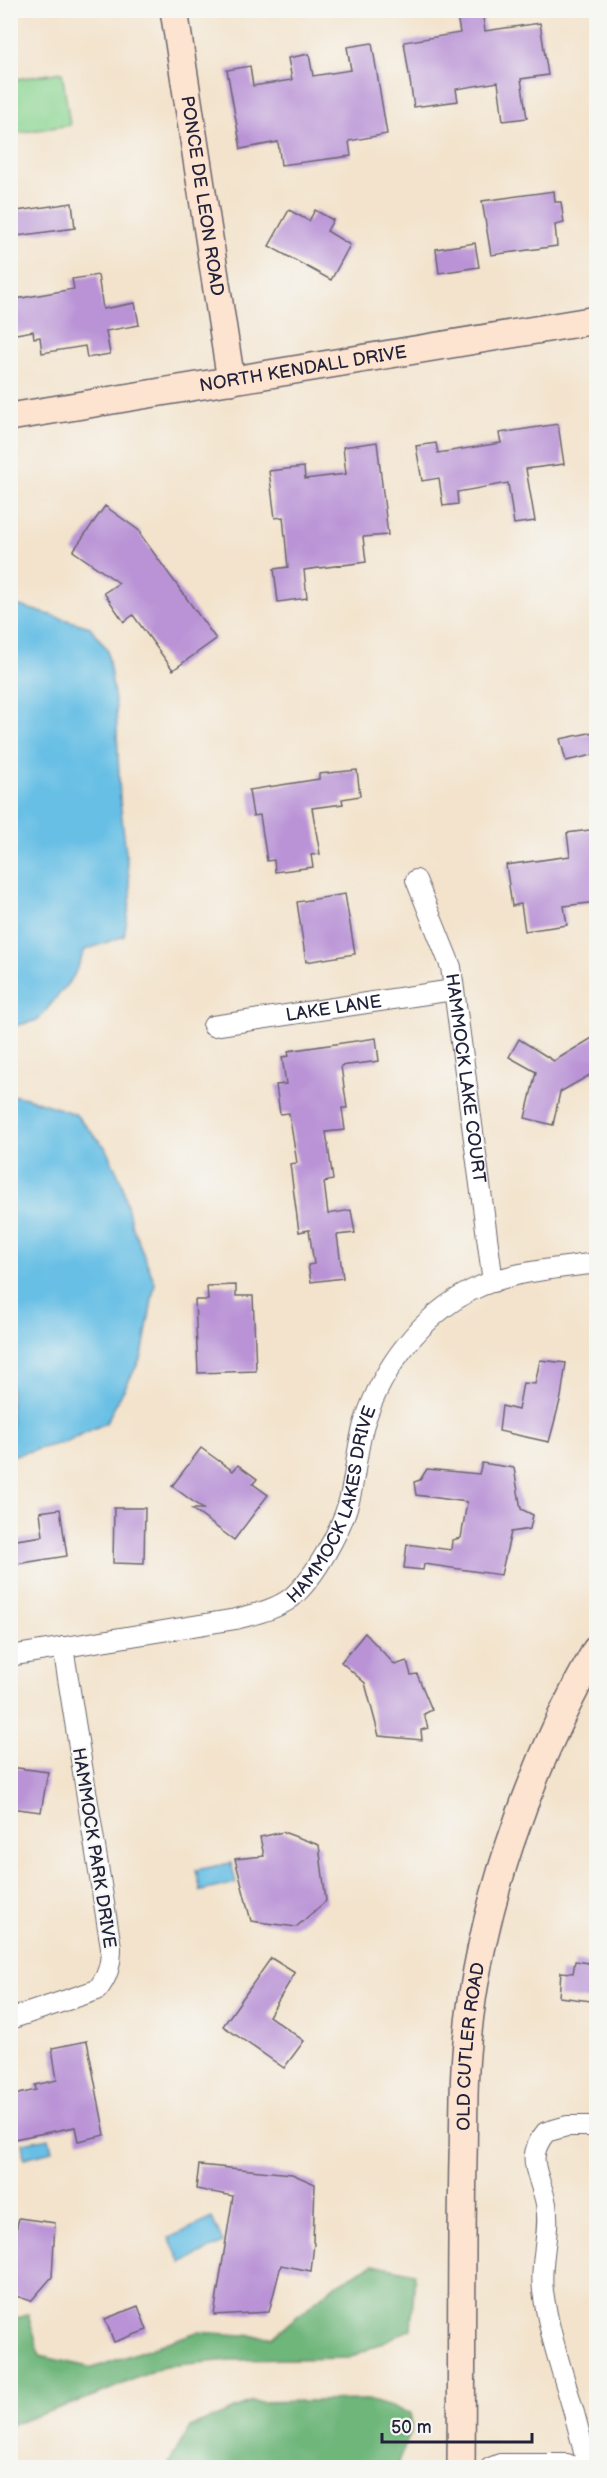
<svg xmlns="http://www.w3.org/2000/svg" width="607" height="2478" font-family="'Balsamiq Sans',sans-serif">
<rect width="100%" height="100%" fill="#f6f6f2"/>
<filter id="ink" filterUnits="userSpaceOnUse"><feTurbulence type="fractalNoise" baseFrequency=".0167" numOctaves="2"/><feDisplacementMap in="SourceGraphic" scale="12" xChannelSelector="R" yChannelSelector="G"/><feConvolveMatrix kernelMatrix="1 2 1 2 8 2 1 2 1" color-interpolation-filters="sRGB"/></filter>
<filter id="wash" filterUnits="userSpaceOnUse"><feTurbulence type="fractalNoise" baseFrequency=".008" numOctaves="4" result="noise"/><feDisplacementMap in="SourceGraphic" scale="24" xChannelSelector="R" yChannelSelector="G"/><feGaussianBlur stdDeviation="1.35" result="paint"/><feColorMatrix in="noise" values="0 0 0 0 0 0 0 0 0 0 0 0 0 0 0 0 0 1.4 0 .05"/><feComposite in="paint" operator="in"/></filter>
<g filter="url(#wash)">
<rect width="100%" height="100%" fill="#f3e3cc"/>
<path fill="#89d490" stroke="#567b66" stroke-width="1.5" d="M 62,72 L 70,125 L 11,134 L 11,80 Z"/>
<g fill="#6eb67a" stroke="#486c5a" stroke-width="1.5">
<path d="M 373,2264 L 415,2273 L 411,2329 L 349,2358 L 230,2360 L 165,2366 L 99,2394 L 11,2425 L 11,2321 L 28,2314 L 40,2356 L 93,2368 L 197,2332 L 272,2337 L 335,2285 Z"/>
<path d="M 368,2400 L 411,2413 L 411,2432 L 396,2467 L 167,2467 L 190,2427 L 252,2402 Z"/>
</g>
<g fill="#68bfe5" stroke="#457090" stroke-width="1.5">
<path d="M 10,606 L 20,606 L 90,627 L 107,649 L 116,708 L 120,801 L 131,896 L 124,936 L 85,950 L 73,977 L 38,1020 L 11,1027 Z"/>
<path d="M 11,1095 L 27,1098 L 75,1114 L 105,1147 L 122,1183 L 131,1223 L 155,1283 L 142,1356 L 106,1423 L 65,1442 L 11,1456 Z"/>
<path d="M 231,1863 L 236,1883 L 201,1891 L 196,1870 Z"/>
<path d="M 49,2138 L 52,2151 L 24,2158 L 22,2143 Z"/>
<path d="M 212,2218 L 223,2243 L 181,2263 L 169,2238 Z"/>
</g>
<g id="blocks">
<g fill="#b993d6">
<path d="M 456,10 L 482,10 L 485,31 L 540,23 L 548,75 L 521,79 L 527,118 L 503,121 L 498,82 L 456,89 L 458,101 L 414,107 L 404,42 L 460,33 Z"/>
<path d="M 372,43 L 387,134 L 349,141 L 351,156 L 281,165 L 278,142 L 241,149 L 227,70 L 250,66 L 253,86 L 292,80 L 288,58 L 309,54 L 313,76 L 351,70 L 347,47 Z"/>
<path d="M 554,191 L 555,202 L 561,202 L 564,223 L 555,225 L 557,246 L 491,255 L 482,201 Z"/>
<path d="M 72,203 L 75,228 L 10,237 L 10,212 Z"/>
<path d="M 289,210 L 309,221 L 315,210 L 333,220 L 327,231 L 350,245 L 331,280 L 269,246 Z"/>
<path d="M 475,243 L 479,267 L 439,273 L 436,249 Z"/>
<path d="M 98,275 L 103,309 L 135,303 L 139,325 L 106,331 L 110,354 L 87,358 L 85,346 L 42,353 L 40,337 L 34,338 L 33,331 L 10,335 L 10,300 L 74,289 L 72,279 Z"/>
<path d="M 558,424 L 564,464 L 526,469 L 535,521 L 514,524 L 508,483 L 457,492 L 458,504 L 443,506 L 439,478 L 422,481 L 416,446 L 436,443 L 438,453 L 501,443 L 499,433 Z"/>
<path d="M 377,442 L 388,535 L 363,537 L 366,562 L 304,570 L 307,598 L 278,602 L 274,569 L 288,567 L 283,517 L 275,518 L 269,471 L 304,467 L 305,479 L 346,474 L 343,447 Z"/>
<path d="M 105,506 L 141,532 L 140,534 L 216,639 L 173,670 L 133,615 L 124,622 L 104,593 L 119,583 L 73,551 Z"/>
<path d="M 594,732 L 597,754 L 566,761 L 560,739 Z"/>
<path d="M 357,770 L 360,796 L 342,799 L 343,804 L 312,808 L 320,854 L 311,855 L 313,867 L 275,872 L 274,860 L 267,861 L 260,815 L 253,816 L 249,790 L 319,779 L 319,774 Z"/>
<path d="M 597,829 L 597,902 L 564,906 L 567,925 L 525,931 L 521,904 L 512,906 L 506,865 L 570,856 L 567,833 Z"/>
<path d="M 345,894 L 355,954 L 306,962 L 297,902 Z"/>
<path d="M 597,1035 L 597,1071 L 560,1092 L 553,1125 L 525,1118 L 536,1072 L 509,1057 L 519,1039 L 554,1061 Z"/>
<path d="M 376,1038 L 379,1061 L 341,1066 L 347,1108 L 342,1108 L 345,1130 L 326,1132 L 333,1180 L 324,1182 L 328,1214 L 351,1210 L 355,1233 L 337,1235 L 343,1278 L 311,1282 L 308,1265 L 314,1264 L 309,1230 L 299,1232 L 290,1164 L 297,1163 L 289,1113 L 280,1114 L 276,1085 L 286,1084 L 282,1057 L 289,1056 L 288,1051 Z"/>
<path d="M 236,1285 L 236,1296 L 253,1296 L 256,1371 L 198,1373 L 195,1300 L 208,1300 L 207,1286 Z"/>
<path d="M 540,1360 L 566,1363 L 561,1397 L 549,1442 L 499,1431 L 502,1406 L 518,1410 L 523,1383 L 535,1384 Z"/>
<path d="M 201,1448 L 233,1471 L 238,1465 L 257,1479 L 253,1484 L 268,1495 L 234,1540 L 192,1509 L 203,1509 L 172,1486 Z"/>
<path d="M 482,1463 L 514,1468 L 521,1509 L 533,1515 L 530,1529 L 511,1532 L 501,1575 L 424,1564 L 423,1570 L 404,1568 L 407,1544 L 451,1550 L 452,1540 L 461,1538 L 467,1502 L 416,1495 L 414,1482 L 420,1480 L 427,1469 L 479,1474 Z"/>
<path d="M 114,1508 L 145,1508 L 144,1564 L 113,1563 Z"/>
<path d="M 60,1509 L 67,1556 L 10,1565 L 10,1541 L 43,1536 L 40,1512 Z"/>
<path d="M 365,1633 L 395,1665 L 407,1661 L 411,1675 L 417,1674 L 432,1710 L 424,1714 L 428,1728 L 421,1730 L 422,1740 L 379,1736 L 365,1683 L 341,1662 Z"/>
<path d="M 10,1767 L 48,1772 L 41,1812 L 10,1808 Z"/>
<path d="M 283,1832 L 319,1845 L 326,1901 L 296,1927 L 251,1921 L 235,1859 L 264,1856 L 260,1837 Z"/>
<path d="M 271,1958 L 295,1973 L 269,2016 L 304,2041 L 284,2068 L 223,2026 Z"/>
<path d="M 575,1961 L 595,1964 L 591,2001 L 559,1997 L 561,1972 L 573,1973 Z"/>
<path d="M 87,2041 L 105,2135 L 78,2141 L 75,2127 L 14,2139 L 12,2130 L 10,2130 L 10,2096 L 36,2090 L 35,2085 L 57,2080 L 52,2048 Z"/>
<path d="M 199,2165 L 292,2174 L 315,2184 L 313,2242 L 314,2243 L 311,2271 L 281,2265 L 269,2312 L 214,2315 L 233,2196 L 196,2189 Z"/>
<path d="M 19,2218 L 55,2223 L 52,2277 L 31,2301 L 10,2294 L 10,2241 L 13,2242 Z"/>
<path d="M 138,2306 L 147,2330 L 114,2342 L 105,2319 Z"/>
</g>
</g>
</g>
<g filter="url(#ink)">
<use href="#blocks" fill-opacity="0" stroke="#6b666e" stroke-width="1.5"/>
<g fill="none" stroke-linecap="round" stroke-linejoin="round">
<g stroke="#6b666e" stroke-width="22">
<g id="street">
<path id="s1" d="M 416,880 L 451,967 L 493,1282"/>
<path id="s2" d="M 213,1026 L 453,990"/>
<path id="s3" d="M 10,1656 L 236,1619 C 254,1614 275,1610 291,1598 C 315,1578 343,1527 350,1497 C 356,1472 357,1445 365,1421 C 383,1367 421,1316 472,1290 C 510,1271 555,1269 596,1263"/>
<path d="M 10,2019 L 97,1990 C 108,1977 111,1964 111,1947 L 63,1647"/>
<path d="M 490,2468 L 500,2464 L 567,2464 L 577,2468"/>
<path d="M 587,2468 C 577,2408 551,2351 543,2291 C 539,2262 551,2233 546,2204 C 541,2176 523,2159 546,2132 L 567,2126 L 596,2126"/>
</g>
</g>
<g stroke="#6b666e" stroke-width="30">
<g id="secondary">
<path id="s4" d="M 174,10 L 231,381"/>
<path id="s5" d="M 10,417 L 596,320"/>
<path id="s6" d="M 461,2468 C 462,2364 461,2261 463,2158 C 464,2124 463,2088 466,2054 C 476,1917 529,1768 596,1650"/>
</g>
</g>
<use href="#street" stroke="#fff" stroke-width="20"/>
<use href="#secondary" stroke="#fde4d0" stroke-width="27"/>
</g>
</g>
<g text-anchor="middle" dominant-baseline="central" stroke-width="4.5" stroke-linejoin="round" paint-order="stroke">
<g font-size="18" fill="#22223b" stroke="#f6f6f2">
<text stroke="none"><textPath href="#s4" startOffset="188">PONCE DE LEON ROAD</textPath></text>
<text stroke="none"><textPath href="#s5" startOffset="297">NORTH KENDALL DRIVE</textPath></text>
<text stroke="none"><textPath href="#s2" startOffset="122">LAKE LANE</textPath></text>
<text stroke="none"><textPath href="#s1" startOffset="206">HAMMOCK LAKE COURT</textPath></text>
<text stroke="none"><textPath href="#s3" startOffset="393">HAMMOCK LAKES DRIVE</textPath></text>
<text transform="translate(94 1848) rotate(81)">HAMMOCK PARK DRIVE</text>
<text stroke="none"><textPath href="#s6" startOffset="422">OLD CUTLER ROAD</textPath></text>
</g>
</g>
<rect width="607" height="2478" fill="none" stroke="#f6f6f2" stroke-width="36"/>
<path d="M382 2433v9h150v-9" fill="none" stroke="#22223b" stroke-width="3"/>
<text x="391" y="2433" font-size="18" fill="#22223b" stroke="#f6f6f2" stroke-width="4.5" paint-order="stroke">50 m</text>
</svg>
